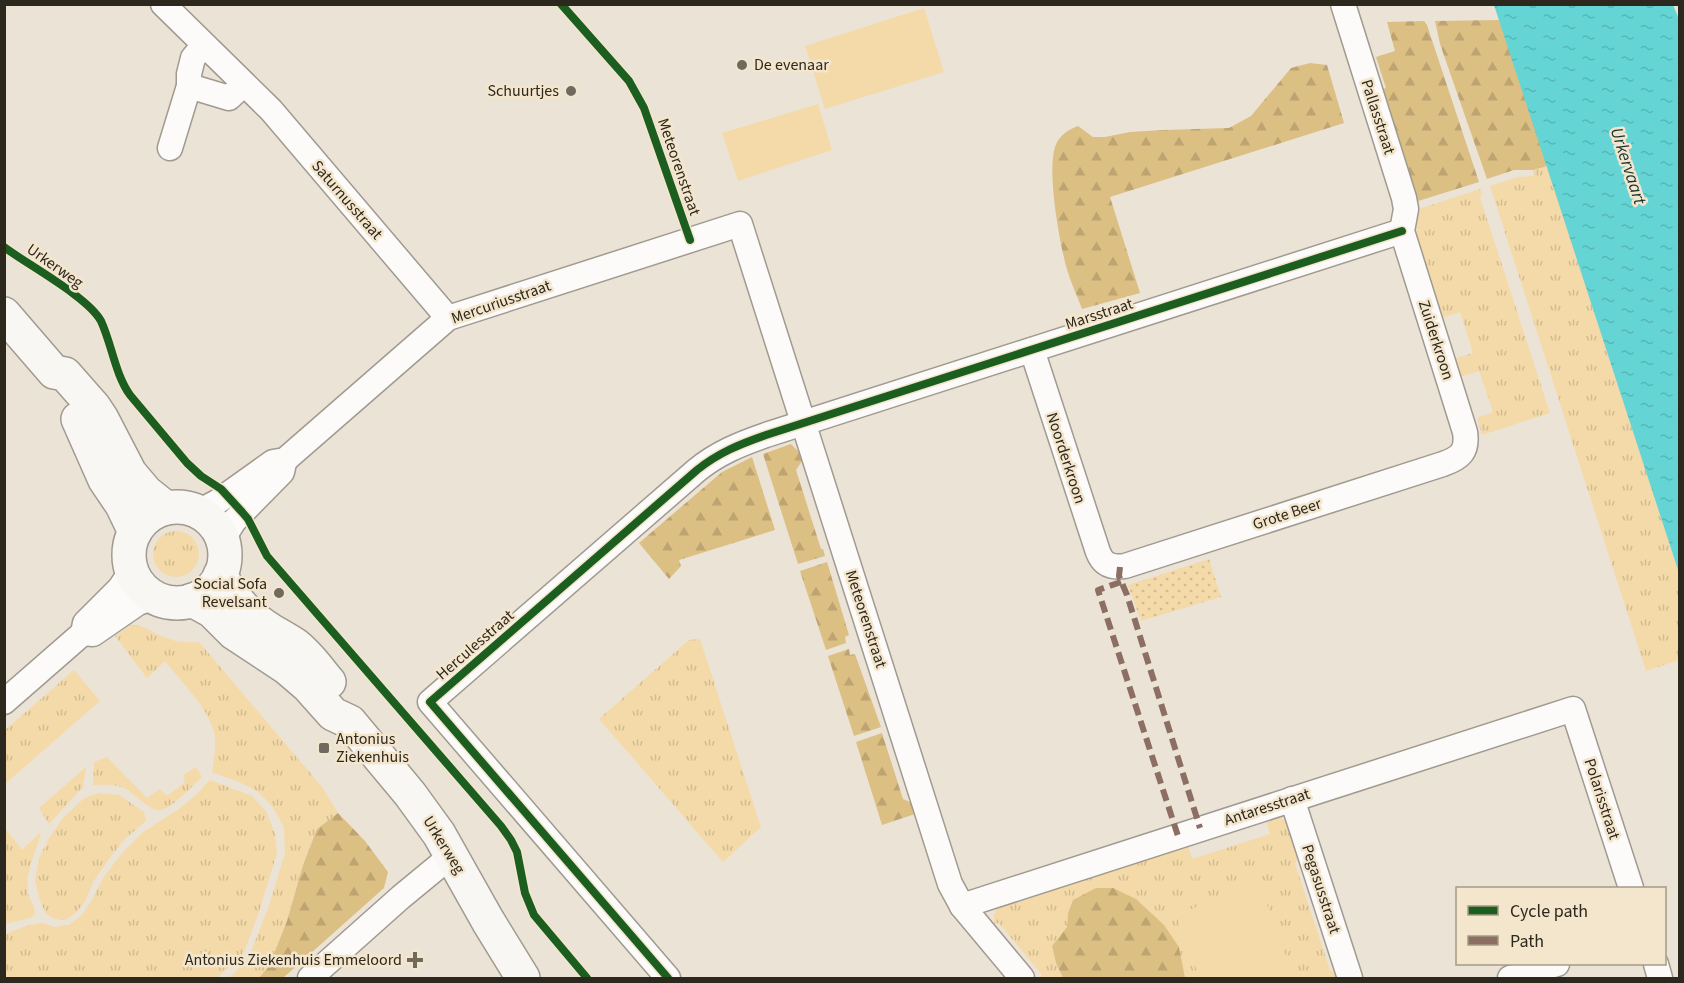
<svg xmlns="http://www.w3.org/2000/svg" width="1684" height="983" font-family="'Source Sans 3',sans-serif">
<defs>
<pattern id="grass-tufts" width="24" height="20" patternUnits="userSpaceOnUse" patternTransform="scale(1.5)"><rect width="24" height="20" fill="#f4daa9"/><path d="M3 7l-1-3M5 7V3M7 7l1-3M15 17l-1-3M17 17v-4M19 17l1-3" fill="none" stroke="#d2bb91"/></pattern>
<pattern id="forest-firs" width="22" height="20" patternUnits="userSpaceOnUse" patternTransform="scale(1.5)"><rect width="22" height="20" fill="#dcbf83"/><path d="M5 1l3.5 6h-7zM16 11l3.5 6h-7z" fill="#bda471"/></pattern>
<pattern id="park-dots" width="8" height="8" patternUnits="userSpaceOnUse" patternTransform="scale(1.5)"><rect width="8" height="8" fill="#f4daa9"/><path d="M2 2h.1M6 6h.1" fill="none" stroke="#d2bb91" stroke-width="1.8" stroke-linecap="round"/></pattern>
<pattern id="water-ripples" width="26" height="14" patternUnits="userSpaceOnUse" patternTransform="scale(1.5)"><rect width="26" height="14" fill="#64d5d4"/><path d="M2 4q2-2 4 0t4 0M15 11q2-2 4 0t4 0" fill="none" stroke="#57b7b6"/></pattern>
</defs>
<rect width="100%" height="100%" fill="#ebe3d6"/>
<g fill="url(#grass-tufts)">
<path d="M 1547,166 L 1679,573 L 1679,660 L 1646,671 L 1490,186 L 1518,177 L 1535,176 L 1533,170 Z"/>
<path d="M 1480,189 L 1482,196 L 1480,197 L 1550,413 L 1482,435 L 1477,418 L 1493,412 L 1479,371 L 1457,378 L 1451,360 L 1473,353 L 1460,312 L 1438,319 L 1417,254 L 1416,210 Z"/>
<circle cx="176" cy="554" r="23"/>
<path d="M 131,625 C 144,624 152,633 164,637 C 175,642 186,643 199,642 L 322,787 L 338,813 L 317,829 L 303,865 L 287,921 L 269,966 L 259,978 L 229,978 L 248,959 L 269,905 L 285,854 L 284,827 L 272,806 L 257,791 L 239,782 L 212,772 C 214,757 218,740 212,726 C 205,705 179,679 165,661 L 147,678 L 115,636 Z"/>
<path d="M 700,639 L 761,827 L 723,862 L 599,719 L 689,640 Z"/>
<path d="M 74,670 L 100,701 L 5,784 L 5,730 Z"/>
<path d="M 107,757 L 147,798 L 160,789 L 167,796 L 185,782 L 183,775 L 196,767 L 202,777 C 194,785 172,807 162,810 C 151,814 133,791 122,787 C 112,784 103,785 93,785 L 94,762 Z"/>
<path d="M 86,767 L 83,787 L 49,824 L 39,808 Z"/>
<path d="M 210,780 L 252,796 L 266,811 L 275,834 L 277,853 L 258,915 L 244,952 L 217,978 L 5,978 L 5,934 L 29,925 L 43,923 L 54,927 L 69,925 L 82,915 L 93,898 L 103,878 L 122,853 L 143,832 L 179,809 L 196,795 Z"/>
<path d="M 98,793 L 119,795 L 144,812 L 146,821 L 126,838 L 112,855 L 93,882 L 86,900 L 75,914 L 65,920 L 55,919 L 46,914 L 39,898 L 35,880 L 39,858 L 49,838 L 63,818 L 83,799 Z"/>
<path d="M 1276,816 L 1291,823 L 1301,849 L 1295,864 L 1330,970 L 1342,976 L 1343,978 L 1294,978 L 1259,884 L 1176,915 L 1200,978 L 1185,978 L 1179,947 L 1068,913 L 1067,927 L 1052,946 L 1056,963 L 1063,978 L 1039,978 L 1042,975 L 999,923 L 994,924 L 994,915 L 997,907 L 1019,897 L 1020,902 L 1023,901 L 1023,896 L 1187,843 L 1192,859 L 1270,834 L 1265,817 Z"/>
<path d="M 5,828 L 22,850 L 41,832 C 37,852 25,870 28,892 C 29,900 35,906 35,914 L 30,918 L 5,924 Z"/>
</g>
<g fill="url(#forest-firs)">
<path d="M 1500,20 L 1547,166 L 1533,170 L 1514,170 L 1487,179 L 1440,44 L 1435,21 Z"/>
<path d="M 1424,21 L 1427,25 L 1479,182 L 1415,202 L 1380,90 L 1386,88 L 1376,57 L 1395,51 L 1387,22 Z"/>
<path d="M 1310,63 L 1327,65 L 1344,123 L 1110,197 L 1140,293 L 1082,309 C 1077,295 1070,281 1066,266 C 1059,239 1047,172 1055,147 C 1059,135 1068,130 1078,126 L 1093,137 L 1105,137 L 1130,132 L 1163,130 L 1229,128 L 1251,116 L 1291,68 Z"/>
<path d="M 791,444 L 798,451 L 802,461 L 796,470 L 821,549 L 823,549 L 825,556 L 798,564 L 763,454 Z"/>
<path d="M 752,457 L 775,530 L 679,560 L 681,566 L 669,579 L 639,543 L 722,472 Z"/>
<path d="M 827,562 L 849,635 L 845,637 L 846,643 L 826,650 L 800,571 Z"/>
<path d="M 849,649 L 850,655 L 855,654 L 881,727 L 854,736 L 828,656 Z"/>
<path d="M 882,733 L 903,799 L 912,803 L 915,814 L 882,825 L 856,742 Z"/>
<path d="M 338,813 L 365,841 L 388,872 L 384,888 L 283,978 L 259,978 L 269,966 L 287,921 L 303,865 L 317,829 Z"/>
<path d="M 1096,888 L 1113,888 L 1136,899 L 1164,925 L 1179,947 L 1185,978 L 1063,978 L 1056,963 L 1052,946 L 1067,927 L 1068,913 L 1073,900 Z"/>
</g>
<path fill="url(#park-dots)" d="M 1209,559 L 1221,597 L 1141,621 L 1128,585 Z"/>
<g fill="#f4daa9">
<path d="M 924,8 L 944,72 L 825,109 L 805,46 Z"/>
<path d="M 818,104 L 832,150 L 738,181 L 722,133 Z"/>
<path d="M 1259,884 L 1294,978 L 1200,978 L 1176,915 Z"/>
</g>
<path fill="url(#water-ripples)" d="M 1494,5 L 1673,5 L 1679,19 L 1679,573 Z"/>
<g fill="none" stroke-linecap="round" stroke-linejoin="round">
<g stroke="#a09a90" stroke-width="27">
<g id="minor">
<path d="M 163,4 L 271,110 L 448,318"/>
<path d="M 189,86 L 229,98 L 244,84"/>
<path d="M 170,148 L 189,86 L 189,74 L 193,58 L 204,45"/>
<path d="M 1032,350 L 1098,552 C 1103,565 1112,568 1125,566 L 1443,464 C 1460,458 1468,452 1465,432 L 1402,231 L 1406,209 L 1404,198 L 1343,4"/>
<path d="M 198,512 L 217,502 L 273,462 L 285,460 L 448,318 L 740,224 L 950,884 L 962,906 L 1022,978"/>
<path d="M 222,540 L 234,521 L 282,472 L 284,463"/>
<path d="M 83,633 L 93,634 L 138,603 L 154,597"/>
<path d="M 4,702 L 83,633 L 85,623 L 120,588 L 126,579 L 130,566"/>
<path d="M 1292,799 L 1350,978"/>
<path d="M 962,906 L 1573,709 L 1631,888"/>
<path d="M 1656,964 L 1660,978"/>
<path d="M 310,978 L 401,897 L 452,855"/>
<path d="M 668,978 L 430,702 L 697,470 C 718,453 740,444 766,435 L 1402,231"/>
<path d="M 1510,978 L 1557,964"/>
</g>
</g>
<g stroke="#a09a90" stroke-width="36">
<g id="secondary">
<path d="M 4,314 L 54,372 L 65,374 L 94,407 L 102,419 L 130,473 L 146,492 L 166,508"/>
<path d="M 78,419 L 105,480 L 122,505 L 135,532"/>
<circle cx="177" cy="555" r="48"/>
<path d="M 220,575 C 232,596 246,614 266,627 C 275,633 285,638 294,644 C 308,654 318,669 329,682"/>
<path d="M 192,600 L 212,611 L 234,633 L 287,668 L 308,686 L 333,714 L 350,722 L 410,794 L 439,834 L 488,921 L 523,978"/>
</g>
</g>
<use href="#minor" stroke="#fcfbf9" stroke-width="24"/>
<use href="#secondary" stroke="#f9f7f4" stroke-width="33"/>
<g stroke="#8d6e63" stroke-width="6" stroke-dasharray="12 6" stroke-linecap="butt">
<path d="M 1120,567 L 1119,576 L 1127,595 L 1200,828"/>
<path d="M 1121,582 L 1098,590 L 1178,836"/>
</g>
<g stroke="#f4e6cd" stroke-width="11">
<g id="cycleway">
<path d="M 561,4 L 629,81 L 644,108 L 690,240"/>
<path d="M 4,247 C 28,265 88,297 101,321 C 112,345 115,374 130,395 L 187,463 L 201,476 L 221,489 L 242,512 L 248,519 L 267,556 L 501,826 L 511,840 L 517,852 L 525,893 L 534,915 L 587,978"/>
<path d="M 668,978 L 430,702 L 697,470 C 718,453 740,444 766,435 L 1402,231"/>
</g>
</g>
<use href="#cycleway" stroke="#1b5e20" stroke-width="8"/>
</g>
<g fill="#70695e" stroke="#f4e6cd" stroke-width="2">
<circle cx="742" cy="65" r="6"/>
<circle cx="571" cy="91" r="6"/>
<circle cx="279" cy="593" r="6"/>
<rect x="318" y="742" width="12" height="12" rx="3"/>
<path d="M412 951h6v6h6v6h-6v6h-6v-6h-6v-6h6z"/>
</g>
<g text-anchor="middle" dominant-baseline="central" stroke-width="5" stroke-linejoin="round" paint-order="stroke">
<g font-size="16" fill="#2d281e" stroke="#f4e6cd" text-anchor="end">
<text x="754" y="65" text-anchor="start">De evenaar</text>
<text x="559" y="91">Schuurtjes</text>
<text x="267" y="584">Social Sofa<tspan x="267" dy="18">Revelsant</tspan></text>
<text x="336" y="739" text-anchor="start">Antonius<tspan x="336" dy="18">Ziekenhuis</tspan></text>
<text x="402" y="960">Antonius Ziekenhuis Emmeloord</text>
</g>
<g font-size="16" fill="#2d281e" stroke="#f4e6cd">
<text transform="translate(1378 117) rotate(72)">Pallasstraat</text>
<text transform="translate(679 167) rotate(71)">Meteorenstraat</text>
<text transform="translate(347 200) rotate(49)">Saturnusstraat</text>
<text transform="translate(55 266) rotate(35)">Urkerweg</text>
<text transform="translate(501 302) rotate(-19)">Mercuriusstraat</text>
<text transform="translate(1099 314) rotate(-18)">Marsstraat</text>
<text transform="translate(1436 340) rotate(72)">Zuiderkroon</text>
<text transform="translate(1066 458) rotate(72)">Noorderkroon</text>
<text transform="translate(1287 514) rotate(-18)">Grote Beer</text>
<text transform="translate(866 619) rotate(72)">Meteorenstraat</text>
<text transform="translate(475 645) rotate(-41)">Herculesstraat</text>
<text transform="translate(1602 799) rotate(72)">Polarisstraat</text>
<text transform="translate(1267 807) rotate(-18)">Antaresstraat</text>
<text transform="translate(444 845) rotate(58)">Urkerweg</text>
<text transform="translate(1321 889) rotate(72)">Pegasusstraat</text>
</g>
<g font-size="18" font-style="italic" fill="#173030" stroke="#f4e6cd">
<text transform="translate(1628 166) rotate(72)">Urkervaart</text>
</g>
</g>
<rect width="1684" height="983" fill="none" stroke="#2d281e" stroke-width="12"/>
<rect x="1456" y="887" width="210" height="78" fill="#f4e6cd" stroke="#a49a87" stroke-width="1.5"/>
<rect x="1468" y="906" width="30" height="9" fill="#1b5e20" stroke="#a49a87" stroke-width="1.5"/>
<text x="1510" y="917" font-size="18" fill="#2d281e">Cycle path</text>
<rect x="1468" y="936" width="30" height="9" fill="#8d6e63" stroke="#a49a87" stroke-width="1.5"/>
<text x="1510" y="947" font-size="18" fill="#2d281e">Path</text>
</svg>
